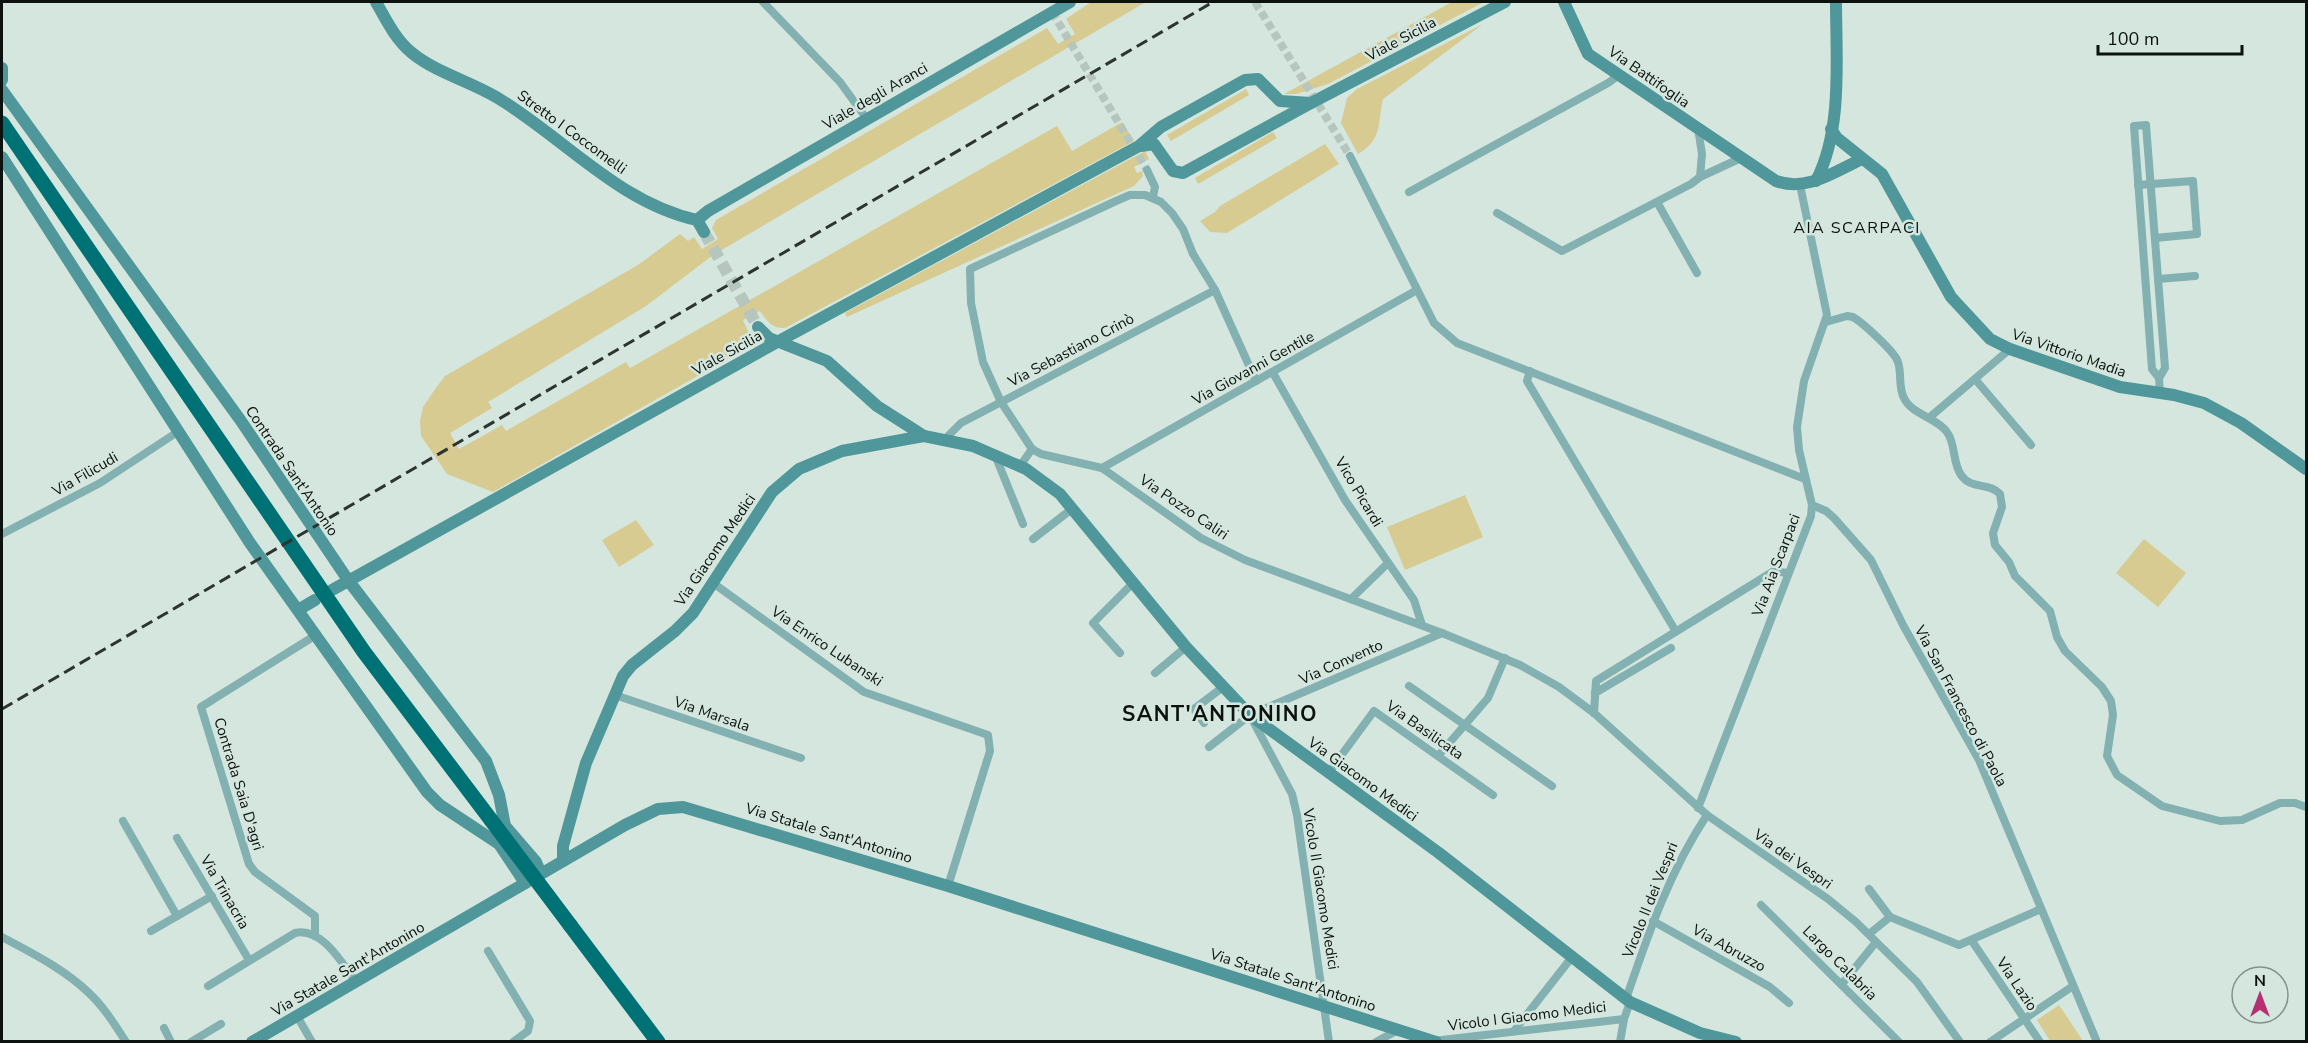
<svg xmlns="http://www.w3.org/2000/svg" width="2308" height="1043" font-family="'Nunito Sans',sans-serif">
<rect width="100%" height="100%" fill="#d4e6dd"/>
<g fill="#d8cb91">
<path d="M 1091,2 L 1146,2 L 713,255 L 646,306 L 488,402 L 492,408 L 450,433 L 459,449 L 502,425 L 506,431 L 626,362 L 630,368 L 1057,126 L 1072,151 L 1122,122 L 1134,141 L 785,328 C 772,329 767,321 760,311 L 743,320 L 751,338 L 745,349 L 493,492 L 447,474 L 421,436 L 420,421 L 423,407 L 435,389 L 445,376 L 638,265 L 680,234 L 688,241 L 694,237 L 702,249 L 718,239 L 712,228 L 716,220 L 1047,28 L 1058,44 L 1075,34 L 1066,19 Z"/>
<path d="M 1452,2 L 1484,2 L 1328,84 L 1296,94 L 1284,94 Z"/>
<path d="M 1483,24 L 1383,99 C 1377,125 1383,139 1358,154 L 1341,123 L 1347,98 L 1357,89 Z"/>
<path d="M 1246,89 L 1249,95 L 1171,141 L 1167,135 Z"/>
<path d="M 1273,132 L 1277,138 L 1198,184 L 1195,178 Z"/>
<path d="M 1325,144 L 1339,164 L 1227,233 L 1210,232 L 1200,221 L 1215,212 L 1220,206 Z"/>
<path d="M 1145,151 L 1149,159 L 1134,167 L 1137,173 L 1142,171 L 1143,176 L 1134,186 L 847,317 L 845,313 Z"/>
<path d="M 1465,495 L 1483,537 L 1405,570 L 1387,527 Z"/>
<path d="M 636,520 L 654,545 L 619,567 L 602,540 Z"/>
<path d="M 2144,539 L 2186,573 L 2158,607 L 2116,573 Z"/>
<path d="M 2059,1005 L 2083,1041 L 2050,1041 L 2037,1020 Z"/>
</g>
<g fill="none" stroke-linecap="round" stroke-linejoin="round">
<g stroke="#b6c6be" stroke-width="8" stroke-dasharray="8 4" stroke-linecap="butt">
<path d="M 1255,2 L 1350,156"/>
<path d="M 1052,12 L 1147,170"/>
</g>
<path stroke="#b6c6be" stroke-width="12" stroke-dasharray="12 6" stroke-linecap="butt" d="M 704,232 L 758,327"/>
<g stroke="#83b0b1" stroke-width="8">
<path d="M 763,2 L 840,82 L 866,118"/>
<path d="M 1698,128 L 1702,154 L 1700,177"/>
<path d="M 1350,156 L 1434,323 L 1457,343 L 1805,479"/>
<path d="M 1147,170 L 1155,187 L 1153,197"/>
<path d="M 2138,185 L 2193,181 L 2197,234 L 2155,238"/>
<path d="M 1409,192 L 1608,83 L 1619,75"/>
<path d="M 1657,202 L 1697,273"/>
<path d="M 1497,213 L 1562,251 L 1691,184 L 1700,177 L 1741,158"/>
<path d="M 2158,279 L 2195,276"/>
<path d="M 1826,322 L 1847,316 L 1853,317 C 1863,323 1895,352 1898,362 C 1902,374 1898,387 1904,398 C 1912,415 1936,417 1947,432 C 1956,444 1952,462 1961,475 C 1971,490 1989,482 2000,494 L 2002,507 L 1993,533 L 1995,545 L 2009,562 L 2015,576 L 2050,611 L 2057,637 L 2065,651 L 2102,687 L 2111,701 L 2113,715 L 2107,756 L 2117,775 L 2162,806 L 2220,821 L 2242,820 L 2280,803 L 2295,803 L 2306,807"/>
<path d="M 1530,371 L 1527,381 L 1675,630"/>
<path d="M 1273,373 L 1345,500 L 1414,600 L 1422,625"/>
<path d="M 2159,378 L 2152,369 L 2134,126 L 2146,125 L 2165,368 L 2159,378 L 2160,393"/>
<path d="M 1975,379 L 2031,445"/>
<path d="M 1256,381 L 1215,290 L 1193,254 L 1183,229 L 1172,213 L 1161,202 L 1145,195 L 1130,195 L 1116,201 L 970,269 L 971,303 L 983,362 L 1001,402 L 1032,449 L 1041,454 L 1102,468 L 1201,538 L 1245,560 L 1442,633 L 1520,665 L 1559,687 L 1594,713 L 1707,815 L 1828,899 L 1856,922 L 1917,982 L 1960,1042"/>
<path d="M 1930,417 L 2010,349"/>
<path d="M 944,440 L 961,423 L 1215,290"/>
<path d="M 995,455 L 1023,524"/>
<path d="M 1020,466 L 1032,449"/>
<path d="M 1102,468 L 1417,290"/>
<path d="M 1812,505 L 1826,511 L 1834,518 L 1871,560 L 1903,625 L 1979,760 L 2097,1042"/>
<path d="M 2,534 L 100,483 L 179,431"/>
<path d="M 1033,539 L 1073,508"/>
<path d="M 713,583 L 864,692 L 988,735 L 990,751 L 948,886"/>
<path d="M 1351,599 L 1388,563"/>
<path d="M 1120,653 L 1093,623 L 1133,583"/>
<path d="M 1155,673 L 1186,647"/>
<path d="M 1409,686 L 1552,786"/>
<path d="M 1595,693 L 1671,648"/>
<path d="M 615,695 L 801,758"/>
<path d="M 1594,713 L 1596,681 L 1774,571 L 1787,573"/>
<path d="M 1252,719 L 1292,794 L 1297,815 L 1329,1042"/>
<path d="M 1204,723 L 1194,709 L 1223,687"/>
<path d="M 1209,747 L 1250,715 L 1442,633"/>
<path d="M 1438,756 L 1488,698 L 1505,658"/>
<path d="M 1329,772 L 1374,711 L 1493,795"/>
<path d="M 1698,808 L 1811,516 L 1812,505 L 1799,450 L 1797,427 L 1804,381 L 1827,315 L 1800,185"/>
<path d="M 123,821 L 177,916"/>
<path d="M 177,838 L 249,960"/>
<path d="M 1869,889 L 1890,917"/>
<path d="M 1761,905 L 1899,1042"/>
<path d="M 1653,921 L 1770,987 L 1789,1003"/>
<path d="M 151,931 L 212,896"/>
<path d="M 1869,934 L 1890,917 L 1959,945 L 2041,909"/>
<path d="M 315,936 L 315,916 L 255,872 L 249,864 L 201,707 L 316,635"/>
<path d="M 2,937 C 32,953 64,969 89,993 C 104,1007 115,1025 126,1042"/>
<path d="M 1972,941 L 2040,1042"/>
<path d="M 488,951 L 530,1021 L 528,1031 L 513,1042"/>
<path d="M 1842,984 L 1876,942"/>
<path d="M 208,986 L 295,933 C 322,927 342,963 356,982"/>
<path d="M 1626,999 C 1648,935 1669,872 1707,815"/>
<path d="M 297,1016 L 312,1042"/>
<path d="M 164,1028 L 171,1042"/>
<path d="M 1514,1031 L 1572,957"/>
<path d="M 1433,1041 L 1624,1019"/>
<path d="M 191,1042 L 221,1024"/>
<path d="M 1376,1042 L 1398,1030"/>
<path d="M 1620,1042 L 1624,1019 L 1630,1002"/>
<path d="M 1990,1042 L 2073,986"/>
</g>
<g stroke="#4f979a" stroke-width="12">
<path d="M 376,2 C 386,20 396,40 412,53 C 438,74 473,82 501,100 C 566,140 620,203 697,220 L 704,232"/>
<path d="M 1564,2 L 1588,54 L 1776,181 C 1807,192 1834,172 1862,159"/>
<path d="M 2,68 L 2,80"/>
<path d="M 2,90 L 241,421 L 348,580 L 486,761 L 499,795 L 505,826 L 536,862 L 539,869 L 538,875"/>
<path d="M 1831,129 L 1837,138 L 1882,174 L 1951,297 L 1990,339 L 2010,349 L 2120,387 L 2174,395 L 2204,403 L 2241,423 L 2306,469"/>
<path d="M 1141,146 L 1154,144 L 1173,171 L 1183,173 L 1311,103 L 1505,2"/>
<path d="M 2,157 L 250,543 L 427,792 L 440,805 L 499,844 L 525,883"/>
<path d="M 1816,181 C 1843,129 1836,58 1836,2"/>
<path d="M 697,220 L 708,211 L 1070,2"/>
<path d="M 758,327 L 769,338 L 827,361 L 877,406 L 924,436"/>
<path d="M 332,590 L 779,341 L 1139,146 L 1161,127 L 1245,80 L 1258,79 L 1280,101 L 1311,103"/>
<path d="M 298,610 L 315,600"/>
<path d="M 563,861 L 563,846 L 586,763 L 623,676 L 632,665 L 675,631 L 693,613 L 772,492 L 799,469 L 842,451 L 907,439 L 924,436 L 973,446 L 1026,469 L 1060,494 L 1186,647 L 1250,715 L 1439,853 L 1630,1002 L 1700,1033 L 1736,1042"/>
<path d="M 252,1042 L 625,825 L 658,809 L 683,807 L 948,886 L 1436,1042"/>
</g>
<g stroke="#007276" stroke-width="15">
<path d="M 2,123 L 364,652 L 491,820"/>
<path d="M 570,925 L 658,1042"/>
</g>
<path stroke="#2b3430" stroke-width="3" stroke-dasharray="12 6" stroke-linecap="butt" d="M 2,709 L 1213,2"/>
<path stroke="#007276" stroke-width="15" d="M 491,820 L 570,925"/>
</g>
<g text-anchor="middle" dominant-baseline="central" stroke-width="5" stroke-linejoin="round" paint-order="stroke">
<g font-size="15" fill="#0b120f" stroke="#d4e6dd">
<text transform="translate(1401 39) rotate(-28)">Viale Sicilia</text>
<text transform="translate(1649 77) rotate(35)">Via Battifoglia</text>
<text transform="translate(875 96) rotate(-30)">Viale degli Aranci</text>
<text transform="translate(572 132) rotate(36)">Stretto I Coccomelli</text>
<text transform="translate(1071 350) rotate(-28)">Via Sebastiano Crinò</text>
<text transform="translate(727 353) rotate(-29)">Viale Sicilia</text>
<text transform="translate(2069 353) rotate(19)">Via Vittorio Madia</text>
<text transform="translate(1253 368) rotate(-29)">Via Giovanni Gentile</text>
<text transform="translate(292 471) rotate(56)">Contrada Sant'Antonio</text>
<text transform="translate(85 474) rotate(-30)">Via Filicudi</text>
<text transform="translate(1359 492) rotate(59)">Vico Picardi</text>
<text transform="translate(1184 507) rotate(34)">Via Pozzo Caliri</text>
<text transform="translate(715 550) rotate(-56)">Via Giacomo Medici</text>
<text transform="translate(1776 565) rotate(-69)">Via Aia Scarpaci</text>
<text transform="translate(827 646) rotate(34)">Via Enrico Lubanski</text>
<text transform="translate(1341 662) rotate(-24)">Via Convento</text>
<text transform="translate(1961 706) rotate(62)">Via San Francesco di Paola</text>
<text transform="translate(712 714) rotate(19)">Via Marsala</text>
<text transform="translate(1425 730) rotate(35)">Via Basilicata</text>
<text transform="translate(1363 779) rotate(36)">Via Giacomo Medici</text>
<text transform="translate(239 784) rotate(73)">Contrada Saia D'agri</text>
<text transform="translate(829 833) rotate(17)">Via Statale Sant'Antonino</text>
<text transform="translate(1793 859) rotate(35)">Via dei Vespri</text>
<text transform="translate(1321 889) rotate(81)">Vicolo II Giacomo Medici</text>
<text transform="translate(225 892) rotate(60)">Via Trinacria</text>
<text transform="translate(1650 900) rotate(-68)">Vicolo II dei Vespri</text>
<text transform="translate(1729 948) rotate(29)">Via Abruzzo</text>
<text transform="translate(1840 963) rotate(45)">Largo Calabria</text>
<text transform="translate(348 969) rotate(-30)">Via Statale Sant'Antonino</text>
<text transform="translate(1293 980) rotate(18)">Via Statale Sant'Antonino</text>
<text transform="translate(2017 984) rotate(56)">Via Lazio</text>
<text transform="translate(1527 1016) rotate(-7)">Vicolo I Giacomo Medici</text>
</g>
<g font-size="16" letter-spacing="1.5" fill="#0b120f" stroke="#d4e6dd">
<text x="1857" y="228">AIA SCARPACI</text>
</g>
<g font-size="21" font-weight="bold" letter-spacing="1.5" fill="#0b120f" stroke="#d4e6dd">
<text x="1220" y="714">SANT'ANTONINO</text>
</g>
</g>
<rect width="2308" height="1043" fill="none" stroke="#0b120f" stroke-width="6"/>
<g transform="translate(2260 995)"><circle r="28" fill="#d4e6dd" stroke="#84918b" stroke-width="1.5"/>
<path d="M0-4.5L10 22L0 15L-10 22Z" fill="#b62f71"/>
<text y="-9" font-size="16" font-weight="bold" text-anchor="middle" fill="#0b120f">N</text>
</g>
<path d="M2098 45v9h144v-9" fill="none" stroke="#0b120f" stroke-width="3"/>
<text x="2107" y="45" font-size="18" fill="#0b120f" stroke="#d4e6dd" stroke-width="4.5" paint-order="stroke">100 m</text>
</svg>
